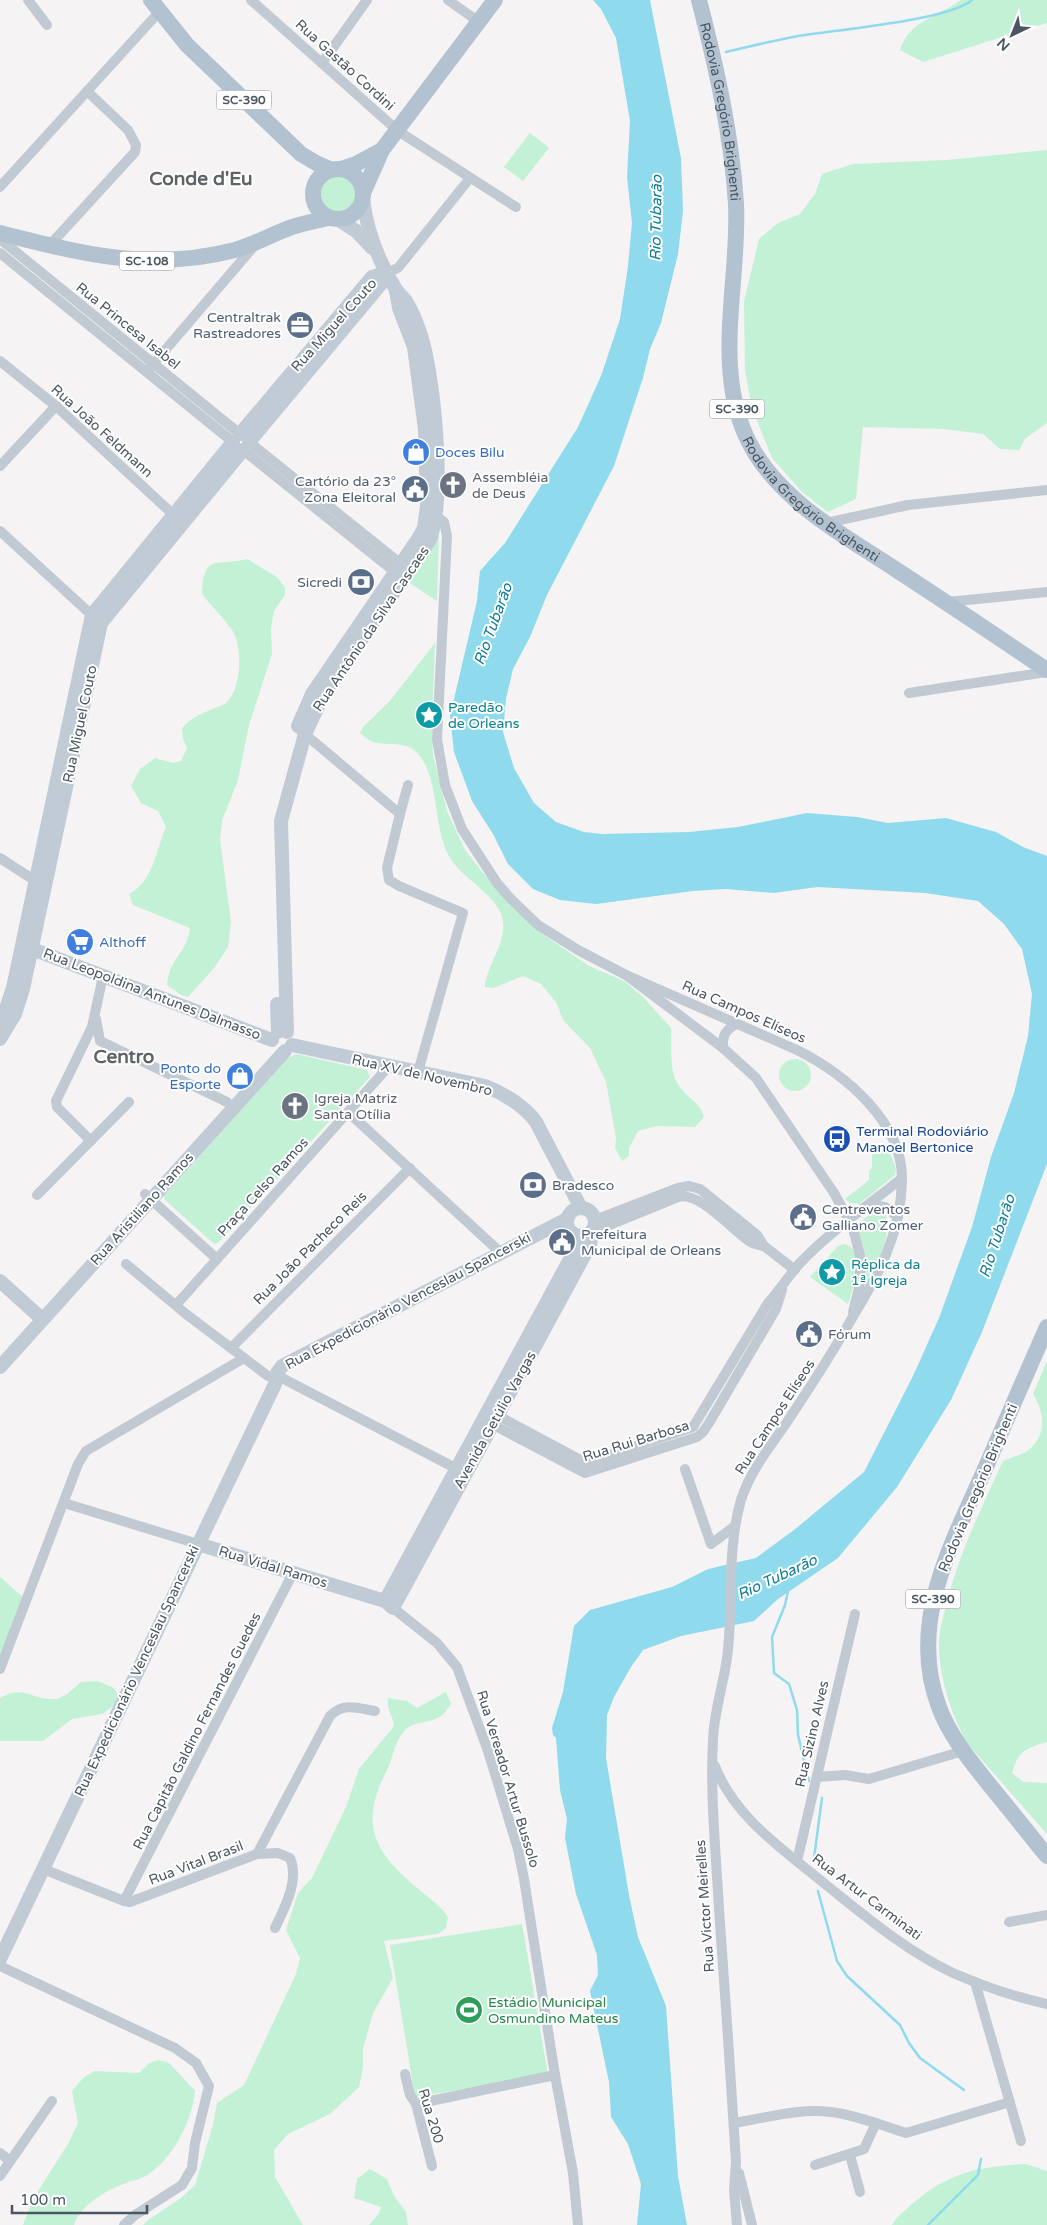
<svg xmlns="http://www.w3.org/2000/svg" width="1047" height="2225" font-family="'Varela Round',sans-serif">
<rect width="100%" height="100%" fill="#f5f3f3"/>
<g fill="#c3f1d5">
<path d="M 961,0 L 1047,0 L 1047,23 L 923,62 L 900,50 C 908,21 940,16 961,0 Z"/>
<path d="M 530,133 L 549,148 L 523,181 L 504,167 Z"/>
<path d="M 1047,150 L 1047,423 L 1025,439 L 1019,450 L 1000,449 L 983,434 L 944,429 L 863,427 L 856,499 L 828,512 L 802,492 L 772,458 L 752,408 L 745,370 L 744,302 L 759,239 L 778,223 L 800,214 L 815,194 L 822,174 L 853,164 L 947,160 Z"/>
<circle cx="339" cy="194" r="21"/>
<path d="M 439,533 L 437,601 L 410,583 Z"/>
<path d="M 247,559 L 277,577 L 285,587 L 285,595 L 274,611 L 271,629 L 272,654 L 249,725 L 238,780 L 222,821 L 220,839 L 231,922 L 228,947 L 214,968 L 188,997 L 181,995 L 167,985 C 169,958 187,954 190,928 L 133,905 L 129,894 C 153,882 156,850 166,827 L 158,811 L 141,803 L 131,786 L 140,769 L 155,758 L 173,763 L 181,761 L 187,748 L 183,739 L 182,728 C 189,720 198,715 208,711 C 213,708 221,707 226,703 C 242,689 243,646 232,630 C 223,617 211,606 202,594 C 204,552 217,567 247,559 Z"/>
<path d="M 435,643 L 432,723 L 433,756 L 447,811 L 465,850 L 483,873 L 541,933 L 589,966 L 624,981 L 644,998 L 671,1028 C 672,1045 669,1065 676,1081 C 683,1096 701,1102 704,1117 L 695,1127 L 657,1126 L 638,1131 L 629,1148 L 629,1156 L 622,1161 L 615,1148 L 616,1138 L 606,1082 L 590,1048 L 563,1020 L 556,1002 L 541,984 L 523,976 L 493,988 L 485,987 C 486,967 506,944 503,922 C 501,898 465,880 452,861 C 431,830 441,775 416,752 C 403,739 383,748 369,740 C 366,738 363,735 360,733 L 363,727 L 389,702 Z"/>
<path d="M 296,1054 L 367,1070 L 370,1077 L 218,1243 L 214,1244 L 164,1199 L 164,1196 L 288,1058 Z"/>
<circle cx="795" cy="1075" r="16"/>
<path d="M 884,1147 L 888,1148 L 896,1169 L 895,1175 L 859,1204 L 850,1203 L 845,1199 L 869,1180 L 869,1171 L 872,1168 L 872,1155 Z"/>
<path d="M 875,1209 L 886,1215 C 892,1239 874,1272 863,1292 C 868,1268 865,1249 857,1226 Z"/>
<path d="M 844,1244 C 866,1248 853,1290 848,1304 L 810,1277 L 838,1246 Z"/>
<path d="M 1047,1361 L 1047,1742 C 1026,1748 1018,1751 1012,1773 L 1024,1782 L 1047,1783 L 1047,1834 L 967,1743 C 951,1714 938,1674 939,1641 C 939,1632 942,1623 944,1614 C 956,1560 980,1511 1003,1461 C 1011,1457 1023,1455 1029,1450 C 1047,1434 1045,1414 1033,1394 Z"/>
<path d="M 0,1577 L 24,1598 L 0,1655 Z"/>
<path d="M 98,1681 L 114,1688 L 118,1695 L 115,1705 L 102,1714 L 72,1719 L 43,1741 L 0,1741 L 0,1698 C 25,1684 31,1700 54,1699 C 64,1699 74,1688 81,1682 Z"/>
<path d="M 446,1692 L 451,1704 C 448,1708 445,1713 441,1716 C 432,1723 416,1721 406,1729 C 395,1739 393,1758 387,1770 C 360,1822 372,1850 415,1886 C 426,1896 439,1904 448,1917 L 446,1928 L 438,1934 L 384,1941 L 393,1978 L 373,2013 L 363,2049 L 363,2068 L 359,2087 L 330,2114 L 288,2134 L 274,2150 L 275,2177 L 303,2225 L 143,2225 L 148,2220 L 181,2198 L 195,2185 L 213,2125 L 217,2103 L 244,2085 L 296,1974 L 300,1958 L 286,1930 L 298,1893 L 312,1878 L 346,1807 L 359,1769 L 394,1726 C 393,1715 386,1709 388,1698 L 407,1701 L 417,1708 Z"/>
<path d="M 522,1924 L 548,2075 L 415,2097 L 390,1945 Z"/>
<path d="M 159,2060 L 169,2063 L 195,2091 C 192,2122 172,2161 144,2177 C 138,2180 132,2180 126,2183 C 107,2190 81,2204 74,2225 L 23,2225 L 33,2199 L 68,2144 L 78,2123 L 72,2091 L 83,2078 L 94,2071 L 139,2073 L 149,2063 Z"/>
<path d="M 1026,2164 L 1047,2171 L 1047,2225 L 892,2225 C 897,2216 906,2210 913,2203 C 949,2172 981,2166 1026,2164 Z"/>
<path d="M 370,2169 L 387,2179 L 394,2196 L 406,2212 L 408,2225 L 369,2225 L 379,2213 L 381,2207 L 354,2198 L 357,2179 Z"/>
</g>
<path fill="#90daee" d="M 593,0 L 650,0 L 681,158 L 683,211 L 678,254 L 661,323 L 650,349 L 643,378 L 614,466 L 547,595 L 530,637 L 513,669 L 506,699 L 503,732 L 514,768 L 534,803 L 556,822 L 584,832 L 603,834 L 689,832 L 738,827 L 807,813 L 857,817 L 888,823 L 946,818 L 996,832 L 1023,847 L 1047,856 L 1047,1164 L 982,1332 L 951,1400 L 897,1487 L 838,1558 L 778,1599 L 754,1621 L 681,1636 L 643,1650 L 631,1667 L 614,1697 L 607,1715 L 606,1758 L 629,1895 L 638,1937 L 666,2006 L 678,2176 L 687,2225 L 637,2225 L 641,2184 L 628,2144 L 611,2117 L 609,2082 L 590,1991 L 598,1975 L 597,1955 L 576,1894 L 565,1838 L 567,1819 L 560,1790 L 556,1738 L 553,1735 L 552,1728 L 563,1692 L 574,1626 L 590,1610 L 672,1587 L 708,1569 L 756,1558 L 794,1530 L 864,1472 L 913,1376 L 939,1318 L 972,1227 L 991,1157 L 1014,1093 L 1028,1036 L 1032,994 L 1022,949 L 1004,924 L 978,901 L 925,893 L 817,887 L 774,893 L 726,889 L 693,891 L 596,904 L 560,900 L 533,889 L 508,864 L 493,834 L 472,801 L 454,752 L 450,716 L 477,601 L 480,571 L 505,543 L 578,427 L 601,376 L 620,319 L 628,266 L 632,223 L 627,177 L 630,121 L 616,38 L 601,9 Z"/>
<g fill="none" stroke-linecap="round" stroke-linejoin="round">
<g stroke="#90daee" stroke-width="2.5">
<path d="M 726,52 C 748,47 771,41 793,37 C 831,30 948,21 972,0"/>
<path d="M 788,1591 L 785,1605 L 772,1637 L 774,1673 L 789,1684 L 797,1710 L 798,1735 L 809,1781"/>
<path d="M 814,1858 L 822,1798"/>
<path d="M 818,1891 L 837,1961 L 847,1976 L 900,2025 L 909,2043 L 920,2058 L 964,2090"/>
<path d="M 928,2225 L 978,2175 L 981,2159"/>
</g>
<g stroke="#c1cad2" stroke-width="10">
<path d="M 28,0 L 47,25"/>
<path d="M 251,0 L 398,131 L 516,207"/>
<path d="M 448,0 L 479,22"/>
<path d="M 322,63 L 367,0"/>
<path d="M 0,187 L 160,11"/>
<path d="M 0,239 L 240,434"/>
<path d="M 49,246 L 135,152 L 136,145 L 128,130 L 87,91"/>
<path d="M 0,253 L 233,442"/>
<path d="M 386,273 L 398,268 L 470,178"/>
<path d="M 0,361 L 56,406 L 178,519"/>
<path d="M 149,369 L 255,245"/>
<path d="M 249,442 L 406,568"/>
<path d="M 243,450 L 400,576"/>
<path d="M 0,466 L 56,406"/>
<path d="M 436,516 L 444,522 L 447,536 L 437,739 L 445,785 L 462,829 L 497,883 L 510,898 L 538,925 L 578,950 L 626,975 L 723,1048 L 756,1078 L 834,1193 L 853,1228 L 861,1260 L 859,1288 L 853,1312"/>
<path d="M 826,523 L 908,505 L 1047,490"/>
<path d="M 0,531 L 95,618"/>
<path d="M 947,602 L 1047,592"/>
<path d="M 909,693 L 1047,672"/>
<path d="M 300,730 L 400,814 L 387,868 L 389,880 L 399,886 L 463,913 L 418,1072"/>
<path d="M 400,814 L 408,785"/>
<path d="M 0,858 L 40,884"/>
<path d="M 626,975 L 797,1050 C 845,1074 903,1122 902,1180 C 901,1236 878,1275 851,1320 C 831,1355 809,1389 787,1422 C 770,1447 750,1471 741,1500 C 727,1548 733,1601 728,1650 C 725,1681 714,1709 713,1740 C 710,1796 716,1853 719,1909 C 725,1993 731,2078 736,2162 L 734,2190 L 737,2225"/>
<path d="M 96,1019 L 100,1041 L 227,1102"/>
<path d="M 723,1048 C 722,1035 726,1030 736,1024"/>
<path d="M 348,1112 L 501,1253"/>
<path d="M 91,1141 L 57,1107 L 56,1101 L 92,1027 L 103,976"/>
<path d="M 145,1194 L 217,1259"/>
<path d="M 37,1195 L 129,1102"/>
<path d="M 870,1205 L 885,1207 L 898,1217"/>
<path d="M 595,1220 L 678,1188 L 689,1186 L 700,1189 L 757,1235 L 764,1246 L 795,1270"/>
<path d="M 592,1232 L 678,1197 C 700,1191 731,1229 749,1241 C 753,1244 759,1245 764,1246"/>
<path d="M 126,1264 L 186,1314 L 268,1376"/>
<path d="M 176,1305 L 389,1066"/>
<path d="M 231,1348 L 410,1168"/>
<path d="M 280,1377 L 463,1472"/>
<path d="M 493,1413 L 586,1463 L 693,1427 L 768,1303 C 780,1290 789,1275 800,1263 C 829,1232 869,1205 902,1178"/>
<path d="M 488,1422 L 585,1473 L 697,1437 L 703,1432 L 709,1423 L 776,1309 L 782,1290"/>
<path d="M 685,1469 L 711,1544 L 735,1526"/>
<path d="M 64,1503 L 198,1544"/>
<path d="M 393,1608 L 437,1643 L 457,1667 L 488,1751 L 518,1849 L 524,1879 L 555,2075 L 573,2173 L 578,2225"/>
<path d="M 0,1669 L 78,1464 L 86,1451 L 244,1358"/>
<path d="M 715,1766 C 734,1817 784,1850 825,1884 C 865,1916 906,1951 953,1973 C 983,1986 1015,1997 1047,2004"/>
<path d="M 817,1777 L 845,1775 L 869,1779 L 963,1751"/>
<path d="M 257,1854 L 330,1716 C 343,1702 358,1708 375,1711"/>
<path d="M 797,1861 L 855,1614"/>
<path d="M 43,1869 L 124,1901 L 130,1902 L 257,1854 L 278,1853 L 290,1858 C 300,1880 284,1909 275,1928"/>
<path d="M 124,1901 L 293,1573"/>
<path d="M 1009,1922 L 1047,1915"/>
<path d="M 0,1966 L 175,2048 L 196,2063 L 209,2086 L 195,2143 L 192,2168 L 182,2185 L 135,2215 L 124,2225"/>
<path d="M 975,1982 L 1021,2141"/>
<path d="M 405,2074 L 410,2095 L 416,2104 L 432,2166"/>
<path d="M 416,2104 L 555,2075"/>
<path d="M 734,2123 C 765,2118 799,2108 830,2112 C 846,2113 861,2119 876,2123"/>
<path d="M 0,2153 L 10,2161"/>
<path d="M 850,2155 L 860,2192"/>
<path d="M 815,2165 L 864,2149 L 876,2123 L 906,2133 L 1010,2102"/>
<path d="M 739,2173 L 752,2225"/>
<path d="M 0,2176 L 52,2101"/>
</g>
<g stroke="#c1cbd6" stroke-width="14">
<path d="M 339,220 L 356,231 L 372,248"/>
<path d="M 240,434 L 372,277 L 386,273"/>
<path d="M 249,442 L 380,285 L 386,273"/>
<path d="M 298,726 L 312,694 L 418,539 L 424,528 L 427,506 L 425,429 L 414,347 L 399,308 L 396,291"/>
<path d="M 32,949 L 272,1040"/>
<path d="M 277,1004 L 278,1032"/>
<path d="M 0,1019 L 7,1006 L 13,988 L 92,615 L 233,442"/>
<path d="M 287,1032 L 281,821 L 305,734 L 324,694 L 429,541 C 447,505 434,365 418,327 C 415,319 412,310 407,303 C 404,297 398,294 395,288 C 378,260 367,232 363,199"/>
<path d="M 0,1039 L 15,1014 L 23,989 L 101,623 L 243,450"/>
<path d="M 292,1045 L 485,1086 C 503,1093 525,1106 536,1122 L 581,1208"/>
<circle cx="581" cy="1222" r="14"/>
<path d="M 0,1281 L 42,1319"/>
<path d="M 0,1367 L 285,1051"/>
<path d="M 277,1373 L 282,1366 L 567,1219"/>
<path d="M 198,1544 L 385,1601 L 393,1608 L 590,1245 L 592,1232"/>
<path d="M 385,1601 L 582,1237"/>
<path d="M 0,1959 L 275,1384"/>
</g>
<g stroke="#b3c2d1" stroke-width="16">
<path d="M 151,0 L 187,45 L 301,154 L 316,163 L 332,170"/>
<path id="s1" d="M 699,0 C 716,66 732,136 736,204 C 740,285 709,379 755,453 C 787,505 845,536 895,569 C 946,602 996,636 1047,670"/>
<circle cx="338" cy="194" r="25"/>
<path d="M 341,169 L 356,164 L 382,150"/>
<path d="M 363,193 L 382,150 L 495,0"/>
<path d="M 0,233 C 83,254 150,272 235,250 C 256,244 272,234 292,227 C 304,223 316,221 328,218"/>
<path d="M 1047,1327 C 1026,1374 1006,1421 985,1469 C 952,1544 907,1623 939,1707 C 950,1737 972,1763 992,1788 C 1011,1811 1029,1834 1047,1856"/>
</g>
</g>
<defs>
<g id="office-disc" transform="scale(1.4375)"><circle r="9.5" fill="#5c6f8a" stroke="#fff"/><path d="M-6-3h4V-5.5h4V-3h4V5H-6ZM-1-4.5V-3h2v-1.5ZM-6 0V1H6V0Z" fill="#fff"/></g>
<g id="shop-disc" transform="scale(1.4375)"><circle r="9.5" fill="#3f7fe0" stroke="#fff"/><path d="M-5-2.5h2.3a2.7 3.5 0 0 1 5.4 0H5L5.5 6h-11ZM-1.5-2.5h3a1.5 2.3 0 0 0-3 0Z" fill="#fff"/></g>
<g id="church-disc" transform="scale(1.4375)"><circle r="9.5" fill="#6b7280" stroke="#fff"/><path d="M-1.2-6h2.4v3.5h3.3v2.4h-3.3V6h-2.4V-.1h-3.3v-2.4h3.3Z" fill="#fff"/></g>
<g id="civic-disc" transform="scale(1.4375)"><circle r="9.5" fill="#5c6f8a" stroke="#fff"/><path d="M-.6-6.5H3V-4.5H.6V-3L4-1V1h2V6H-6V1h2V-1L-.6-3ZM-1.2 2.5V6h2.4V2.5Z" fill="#fff"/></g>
<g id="bank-disc" transform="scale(1.4375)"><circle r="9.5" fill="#5c6f8a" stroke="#fff"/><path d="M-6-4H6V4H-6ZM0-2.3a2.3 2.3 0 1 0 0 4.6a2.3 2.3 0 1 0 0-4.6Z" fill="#fff"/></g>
<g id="sight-disc" transform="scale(1.4375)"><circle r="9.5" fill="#0f9aa8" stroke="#fff"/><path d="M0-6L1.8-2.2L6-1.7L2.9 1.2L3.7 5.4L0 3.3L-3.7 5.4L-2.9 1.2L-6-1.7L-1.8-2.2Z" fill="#fff"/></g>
<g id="supermarket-disc" transform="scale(1.4375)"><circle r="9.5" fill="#3f7fe0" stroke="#fff"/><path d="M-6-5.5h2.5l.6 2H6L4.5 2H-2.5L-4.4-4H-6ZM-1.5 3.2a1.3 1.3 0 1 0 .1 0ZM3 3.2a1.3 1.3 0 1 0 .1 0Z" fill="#fff"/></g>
<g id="bus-disc" transform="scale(1.4375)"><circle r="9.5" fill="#1a4fb4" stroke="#fff"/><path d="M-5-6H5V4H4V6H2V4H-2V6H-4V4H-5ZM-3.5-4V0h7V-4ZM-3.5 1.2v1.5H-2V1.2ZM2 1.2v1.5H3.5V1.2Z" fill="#fff"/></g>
<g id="stadium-disc" transform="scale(1.4375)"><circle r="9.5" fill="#2e9e5b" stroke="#fff"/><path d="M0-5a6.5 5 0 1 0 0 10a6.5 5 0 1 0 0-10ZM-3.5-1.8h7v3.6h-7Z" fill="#fff"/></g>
</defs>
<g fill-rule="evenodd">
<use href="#office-disc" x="300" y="325"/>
<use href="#shop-disc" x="416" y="452"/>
<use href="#church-disc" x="453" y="485"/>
<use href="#civic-disc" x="415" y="489"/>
<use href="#bank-disc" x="361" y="582"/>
<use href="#sight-disc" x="429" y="715"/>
<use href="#supermarket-disc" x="80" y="942"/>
<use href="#shop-disc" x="240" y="1076"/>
<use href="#church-disc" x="295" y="1106"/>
<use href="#bus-disc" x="837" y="1139"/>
<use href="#bank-disc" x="533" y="1185"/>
<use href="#civic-disc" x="803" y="1217"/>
<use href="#civic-disc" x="562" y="1242"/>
<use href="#sight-disc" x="832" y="1272"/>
<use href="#civic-disc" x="809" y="1334"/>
<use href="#stadium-disc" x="469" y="2010"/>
</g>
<g text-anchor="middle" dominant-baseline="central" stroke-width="4" stroke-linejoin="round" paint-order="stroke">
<g fill="#fff" stroke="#808990" stroke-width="1">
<rect x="216.5" y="90.5" width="55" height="19" rx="4"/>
<rect x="119.5" y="251.5" width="55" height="19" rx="4"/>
<rect x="709.5" y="399.5" width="55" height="19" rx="4"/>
<rect x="905.5" y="1589.5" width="55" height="19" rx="4"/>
</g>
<g font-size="12" font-weight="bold" fill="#4a5661">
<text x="244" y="100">SC-390</text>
<text x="147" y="261">SC-108</text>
<text x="737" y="409">SC-390</text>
<text x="933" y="1599">SC-390</text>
</g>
<g font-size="14" fill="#4a5661" stroke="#fff">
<text transform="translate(345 65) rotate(42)">Rua Gastão Cordini</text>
<text stroke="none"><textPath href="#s1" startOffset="114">Rodovia Gregório Brighenti</textPath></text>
<text transform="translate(334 325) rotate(-48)">Rua Miguel Couto</text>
<text transform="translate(128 326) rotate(39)">Rua Princesa Isabel</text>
<text transform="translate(102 431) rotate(42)">Rua João Feldmann</text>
<text stroke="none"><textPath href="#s1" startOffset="534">Rodovia Gregório Brighenti</textPath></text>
<text transform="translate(371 629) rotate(-56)">Rua Antônio da Silva Cascaes</text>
<text transform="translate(80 724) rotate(-78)">Rua Miguel Couto</text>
<text transform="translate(152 994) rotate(21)">Rua Leopoldina Antunes Dalmasso</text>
<text transform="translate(744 1012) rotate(24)">Rua Campos Elíseos</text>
<text transform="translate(422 1075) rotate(13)">Rua XV de Novembro</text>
<text transform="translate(263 1187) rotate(-48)">Praça Celso Ramos</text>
<text transform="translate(142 1209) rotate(-48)">Rua Aristiliano Ramos</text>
<text transform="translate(310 1248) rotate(-45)">Rua João Pacheco Reis</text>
<text transform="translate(408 1301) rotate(-28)">Rua Expedicionário Venceslau Spancerski</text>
<text transform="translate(775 1417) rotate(-57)">Rua Campos Elíseos</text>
<text transform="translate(495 1420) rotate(-61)">Avenida Getúlio Vargas</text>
<text transform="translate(636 1441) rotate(-17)">Rua Rui Barbosa</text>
<text transform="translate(978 1488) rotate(-67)">Rodovia Gregório Brighenti</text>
<text transform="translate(273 1567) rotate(17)">Rua Vidal Ramos</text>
<text transform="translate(137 1671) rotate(-65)">Rua Expedicionário Venceslau Spancerski</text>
<text transform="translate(197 1731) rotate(-63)">Rua Capitão Galdino Fernandes Guedes</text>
<text transform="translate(812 1734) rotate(-77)">Rua Sizino Alves</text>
<text transform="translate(508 1779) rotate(73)">Rua Vereador Artur Bussolo</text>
<text transform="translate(196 1863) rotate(-21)">Rua Vital Brasil</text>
<text transform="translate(867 1897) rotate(37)">Rua Artur Carminati</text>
<text transform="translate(705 1906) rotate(-94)">Rua Victor Meirelles</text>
<text transform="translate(431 2116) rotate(73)">Rua 200</text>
</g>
<g font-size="14" fill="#4e5e75" stroke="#fff" text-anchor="start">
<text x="281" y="317" text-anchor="end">Centraltrak<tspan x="281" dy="16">Rastreadores</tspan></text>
<text x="396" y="481" text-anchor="end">Cartório da 23°<tspan x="396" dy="16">Zona Eleitoral</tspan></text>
<text x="342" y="582" text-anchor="end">Sicredi</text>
<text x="552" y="1185">Bradesco</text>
<text x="822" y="1209">Centreventos<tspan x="822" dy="16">Galliano Zomer</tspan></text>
<text x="581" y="1234">Prefeitura<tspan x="581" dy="16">Municipal de Orleans</tspan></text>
<text x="828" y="1334">Fórum</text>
</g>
<g font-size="14" fill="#366cbe" stroke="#fff" text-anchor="start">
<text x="435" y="452">Doces Bilu</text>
<text x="99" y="942">Althoff</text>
<text x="221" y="1068" text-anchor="end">Ponto do<tspan x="221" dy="16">Esporte</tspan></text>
</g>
<g font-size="14" fill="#5b616d" stroke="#fff" text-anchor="start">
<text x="472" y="477">Assembléia<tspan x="472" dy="16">de Deus</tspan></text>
<text x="314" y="1098">Igreja Matriz<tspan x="314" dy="16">Santa Otília</tspan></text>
</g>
<g font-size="14" fill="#0d838f" stroke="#fff" text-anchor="start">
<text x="448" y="707">Paredão<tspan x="448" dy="16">de Orleans</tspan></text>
<text x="851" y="1264">Réplica da<tspan x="851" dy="16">1ª Igreja</tspan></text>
</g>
<g font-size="14" fill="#164399" stroke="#fff" text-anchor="start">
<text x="856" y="1131">Terminal Rodoviário<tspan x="856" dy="16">Manoel Bertonice</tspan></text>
</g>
<g font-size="14" fill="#27864d" stroke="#fff" text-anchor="start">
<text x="488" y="2002">Estádio Municipal<tspan x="488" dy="16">Osmundino Mateus</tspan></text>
</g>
<g font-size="15" font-style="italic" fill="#0c7c9b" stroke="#fff">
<text transform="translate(656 218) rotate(-89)">Rio Tubarão</text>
<text transform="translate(493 624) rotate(-70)">Rio Tubarão</text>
<text transform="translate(997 1236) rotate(-72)">Rio Tubarão</text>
<text transform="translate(777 1577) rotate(-25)">Rio Tubarão</text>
</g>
<g font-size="19" font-weight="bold" fill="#5f6368" stroke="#fff">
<text x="201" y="179">Conde d'Eu</text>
<text x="124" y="1057">Centro</text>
</g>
</g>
<g transform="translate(1012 35) rotate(223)" stroke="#ffffff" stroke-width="4" paint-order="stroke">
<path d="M0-4L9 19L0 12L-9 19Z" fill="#4a5661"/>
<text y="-8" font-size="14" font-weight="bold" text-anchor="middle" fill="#4a5661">N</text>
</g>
<path d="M12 2205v8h135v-8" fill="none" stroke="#4a5661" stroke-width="2.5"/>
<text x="20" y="2205" font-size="15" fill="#4a5661" stroke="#ffffff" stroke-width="4" paint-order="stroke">100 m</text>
</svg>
